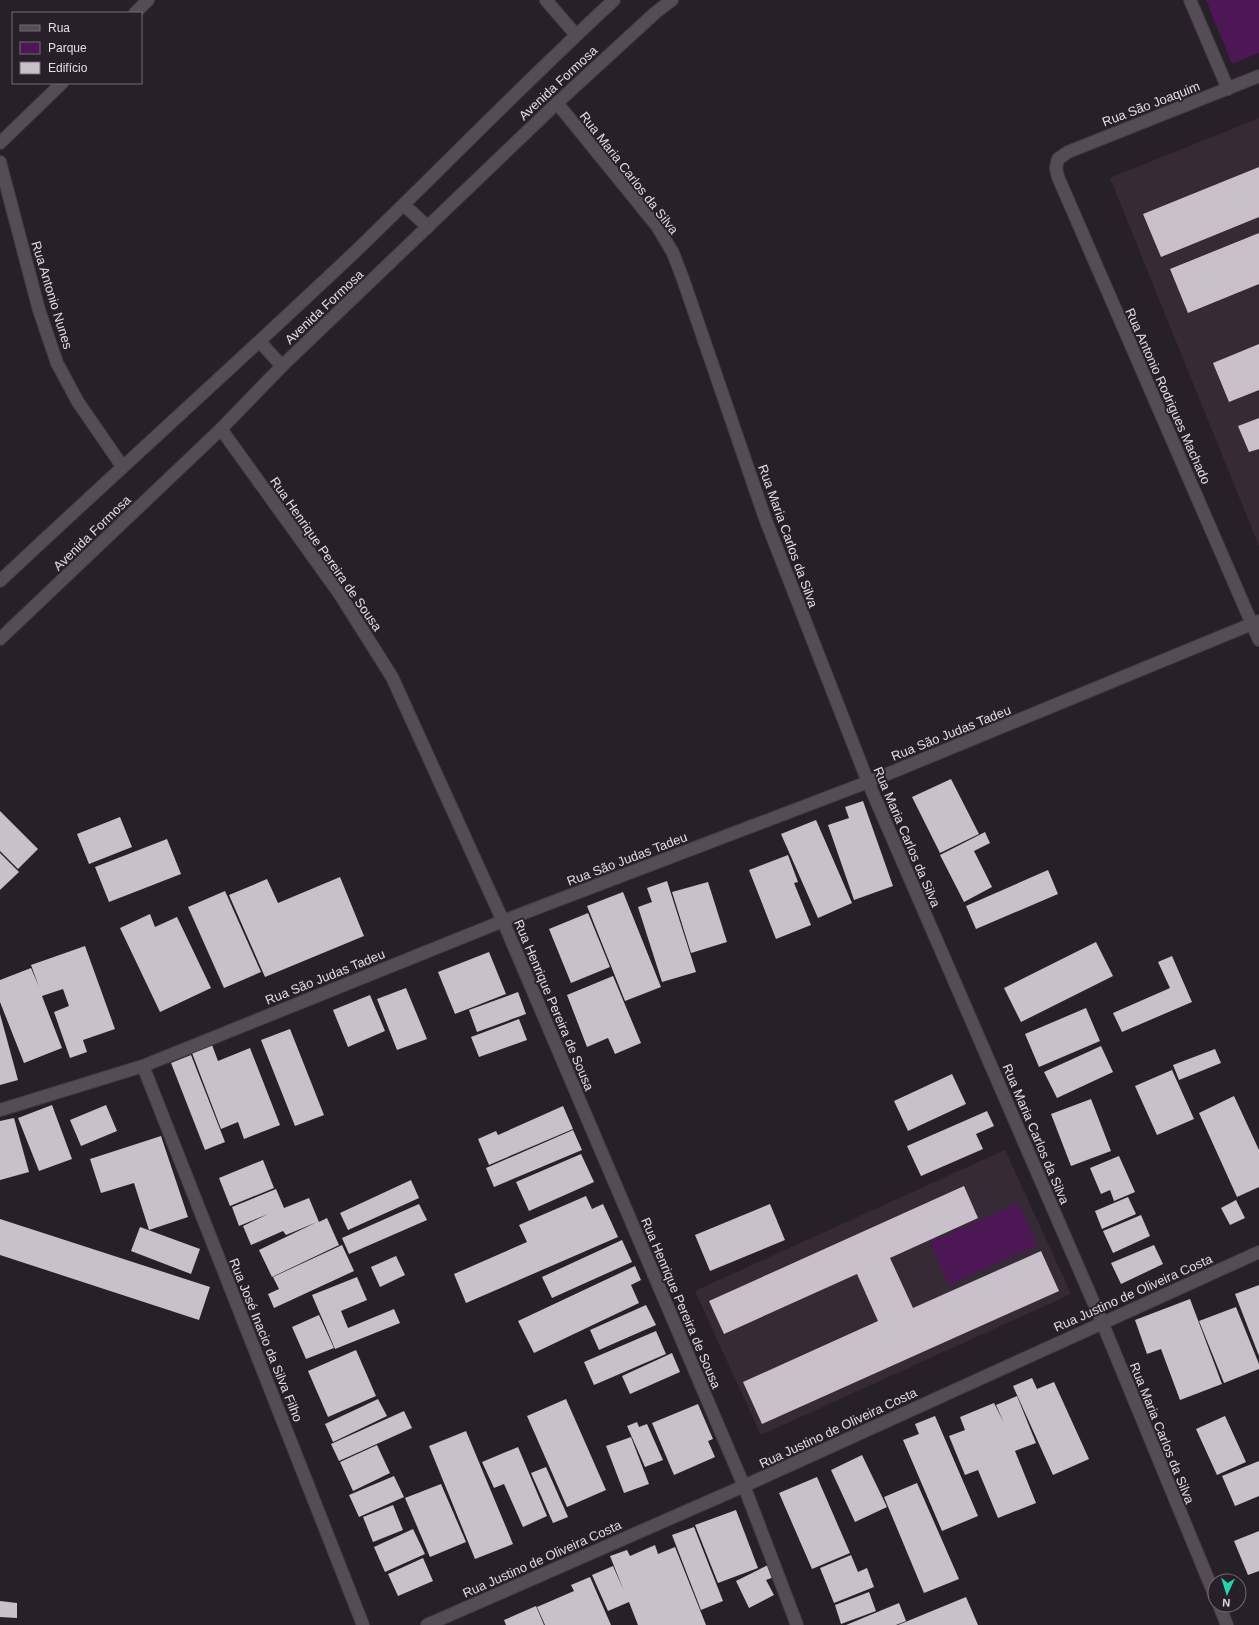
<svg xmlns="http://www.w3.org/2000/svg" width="1259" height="1625" font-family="Helvetica,sans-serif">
<rect width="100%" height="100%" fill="#282029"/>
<g fill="#362a36">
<path d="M 1259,118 L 1259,546 L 1110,178 Z"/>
<path d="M 1005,1150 L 1071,1294 L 761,1435 L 695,1291 Z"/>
</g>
<g fill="#4c1754">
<path d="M 1206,0 L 1259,0 L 1259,53 L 1232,64 Z"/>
<path d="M 1018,1203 L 1037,1245 L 949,1285 L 930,1242 Z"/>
</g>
<g fill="#cac0cb">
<path d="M 1259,167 L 1259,217 L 1161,257 L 1143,214 Z"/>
<path d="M 1259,233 L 1259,284 L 1188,313 L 1170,269 Z"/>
<path d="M 1259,344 L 1259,390 L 1229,402 L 1213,363 Z"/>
<path d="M 1259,418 L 1259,449 L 1249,452 L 1238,426 Z"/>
<path d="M 951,779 L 979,834 L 940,853 L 912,797 Z"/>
<path d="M 863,801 L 893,886 L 854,900 L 828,825 L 849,818 L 845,807 Z"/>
<path d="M 0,811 L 38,849 L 18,869 L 0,851 Z"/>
<path d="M 120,817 L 132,847 L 89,864 L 77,834 Z"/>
<path d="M 816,820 L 852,903 L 818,918 L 781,834 Z"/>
<path d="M 985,832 L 990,843 L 974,851 L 992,887 L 964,902 L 940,855 Z"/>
<path d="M 167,839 L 181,874 L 109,902 L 95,867 Z"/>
<path d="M 0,853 L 19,872 L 0,890 Z"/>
<path d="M 788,855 L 798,882 L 794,883 L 811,925 L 776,939 L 749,870 Z"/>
<path d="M 1048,870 L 1058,894 L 976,929 L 966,906 Z"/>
<path d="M 340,877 L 364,936 L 265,977 L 229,895 L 267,879 L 278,903 Z"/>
<path d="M 667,881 L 696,972 L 662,982 L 638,907 L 652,902 L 647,888 Z"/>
<path d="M 708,882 L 727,942 L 691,953 L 672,892 Z"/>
<path d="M 225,891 L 261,972 L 224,988 L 188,907 Z"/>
<path d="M 623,892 L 661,987 L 625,1001 L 587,906 Z"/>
<path d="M 588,913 L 610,967 L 571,983 L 549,929 Z"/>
<path d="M 150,914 L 155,927 L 177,917 L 211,988 L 160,1012 L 120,928 Z"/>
<path d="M 1096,942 L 1113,976 L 1021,1022 L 1004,988 Z"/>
<path d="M 85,946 L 115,1029 L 83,1040 L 87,1052 L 70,1058 L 54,1012 L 69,1006 L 63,989 L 42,996 L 62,1048 L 24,1063 L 0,1002 L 0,980 L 31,968 L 39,987 L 31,965 Z"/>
<path d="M 489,952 L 506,994 L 455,1014 L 438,972 Z"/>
<path d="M 1172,956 L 1192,1002 L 1122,1032 L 1113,1013 L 1170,988 L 1158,962 Z"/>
<path d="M 613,976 L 641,1043 L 615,1054 L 608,1038 L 587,1047 L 567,995 Z"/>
<path d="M 406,988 L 427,1039 L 397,1050 L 377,999 Z"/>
<path d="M 518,992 L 526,1014 L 477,1032 L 469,1010 Z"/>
<path d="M 370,995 L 385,1031 L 348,1047 L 333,1010 Z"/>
<path d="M 1086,1008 L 1100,1041 L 1039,1067 L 1025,1034 Z"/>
<path d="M 0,1014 L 18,1080 L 0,1085 Z"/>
<path d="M 519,1019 L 527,1040 L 479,1057 L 471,1037 Z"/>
<path d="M 290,1029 L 324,1115 L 295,1126 L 261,1040 Z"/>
<path d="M 212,1045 L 218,1061 L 250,1048 L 280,1125 L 244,1139 L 238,1122 L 221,1129 L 192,1053 Z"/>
<path d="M 1101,1046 L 1113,1072 L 1057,1098 L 1044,1072 Z"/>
<path d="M 1215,1049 L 1221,1063 L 1179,1080 L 1173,1065 Z"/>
<path d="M 191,1055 L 225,1142 L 205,1150 L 171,1063 Z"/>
<path d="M 1172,1070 L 1194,1119 L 1157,1135 L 1135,1086 Z"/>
<path d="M 952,1074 L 966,1104 L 908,1131 L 894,1101 Z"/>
<path d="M 1234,1096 L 1259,1150 L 1259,1187 L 1237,1197 L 1199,1113 Z"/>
<path d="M 1091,1099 L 1111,1151 L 1071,1166 L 1051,1114 Z"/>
<path d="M 52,1105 L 72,1159 L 39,1171 L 18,1118 Z"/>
<path d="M 106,1105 L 117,1131 L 81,1146 L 70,1120 Z"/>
<path d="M 563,1106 L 573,1129 L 489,1165 L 478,1139 L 496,1131 L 498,1135 Z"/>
<path d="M 987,1111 L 994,1126 L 976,1134 L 983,1149 L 921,1176 L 907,1146 Z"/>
<path d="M 14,1118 L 29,1172 L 0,1180 L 0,1121 Z"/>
<path d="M 573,1130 L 582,1150 L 494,1187 L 486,1168 Z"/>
<path d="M 161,1136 L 188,1217 L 149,1230 L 134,1183 L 101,1193 L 90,1159 Z"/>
<path d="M 581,1154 L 594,1182 L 529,1211 L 516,1182 Z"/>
<path d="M 1119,1156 L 1135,1192 L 1114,1201 L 1110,1190 L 1101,1194 L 1090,1168 Z"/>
<path d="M 263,1160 L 274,1188 L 230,1206 L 219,1178 Z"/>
<path d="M 411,1180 L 419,1198 L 348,1230 L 340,1213 Z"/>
<path d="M 964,1186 L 978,1218 L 890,1258 L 913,1308 L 1041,1251 L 1059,1291 L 762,1424 L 743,1382 L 878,1321 L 857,1274 L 724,1334 L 709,1301 Z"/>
<path d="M 276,1189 L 284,1208 L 309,1198 L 319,1222 L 327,1218 L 339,1245 L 272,1277 L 259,1250 L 317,1222 L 286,1235 L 283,1231 L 251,1245 L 243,1226 L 268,1214 L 239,1226 L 232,1207 Z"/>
<path d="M 586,1196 L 592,1209 L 603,1204 L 618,1237 L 466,1303 L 454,1274 L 527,1242 L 519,1225 Z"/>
<path d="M 1128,1197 L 1136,1214 L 1102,1229 L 1095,1211 Z"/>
<path d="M 1236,1200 L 1245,1218 L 1230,1225 L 1221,1208 Z"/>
<path d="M 419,1204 L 427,1220 L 349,1254 L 342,1238 Z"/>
<path d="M 770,1204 L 785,1240 L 710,1271 L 695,1235 Z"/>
<path d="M 1141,1215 L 1150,1236 L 1113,1253 L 1103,1231 Z"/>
<path d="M 0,1219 L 210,1287 L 199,1320 L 0,1255 Z"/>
<path d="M 140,1227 L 200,1249 L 191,1274 L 131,1251 Z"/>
<path d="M 622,1240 L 632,1262 L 552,1298 L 542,1277 Z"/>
<path d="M 342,1245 L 354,1271 L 274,1308 L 268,1294 L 279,1289 L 273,1277 Z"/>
<path d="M 1154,1245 L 1163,1264 L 1121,1284 L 1111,1263 Z"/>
<path d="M 396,1256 L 405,1275 L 380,1287 L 371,1267 Z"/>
<path d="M 635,1266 L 641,1280 L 631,1285 L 639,1303 L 534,1353 L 518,1321 Z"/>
<path d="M 357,1277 L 367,1300 L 341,1311 L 348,1328 L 394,1309 L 400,1323 L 335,1349 L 312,1295 Z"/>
<path d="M 1259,1285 L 1259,1356 L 1235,1294 Z"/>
<path d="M 1190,1299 L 1222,1384 L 1180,1400 L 1161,1349 L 1147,1354 L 1135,1320 Z"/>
<path d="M 646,1305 L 656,1325 L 599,1350 L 590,1330 Z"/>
<path d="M 1236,1307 L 1259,1364 L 1259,1369 L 1224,1383 L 1199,1321 Z"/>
<path d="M 319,1315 L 334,1348 L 306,1359 L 292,1327 Z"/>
<path d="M 656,1331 L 666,1354 L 594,1385 L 584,1362 Z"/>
<path d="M 356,1350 L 376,1396 L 328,1417 L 308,1371 Z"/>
<path d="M 672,1353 L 680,1372 L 630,1394 L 622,1376 Z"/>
<path d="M 1032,1378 L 1037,1389 L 1054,1382 L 1089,1459 L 1053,1475 L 1013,1386 Z"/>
<path d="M 1017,1396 L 1036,1443 L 1015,1451 L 1036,1503 L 998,1518 L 978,1470 L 965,1475 L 949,1436 L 965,1430 L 960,1417 L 994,1403 L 1004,1423 L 996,1405 Z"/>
<path d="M 378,1399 L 387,1416 L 333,1442 L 325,1424 Z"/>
<path d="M 566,1399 L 606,1490 L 567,1507 L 527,1416 Z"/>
<path d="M 698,1404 L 713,1439 L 708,1441 L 715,1457 L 674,1475 L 652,1423 Z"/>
<path d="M 404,1411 L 412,1428 L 339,1461 L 331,1444 Z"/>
<path d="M 935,1416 L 978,1516 L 942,1531 L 903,1440 L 919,1434 L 915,1424 Z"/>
<path d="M 1225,1416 L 1246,1462 L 1217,1475 L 1196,1429 Z"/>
<path d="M 637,1422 L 639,1427 L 647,1424 L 663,1460 L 645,1467 L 627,1426 Z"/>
<path d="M 466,1431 L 513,1544 L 475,1559 L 429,1446 Z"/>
<path d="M 631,1437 L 649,1484 L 624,1493 L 606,1446 Z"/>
<path d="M 377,1445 L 390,1473 L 353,1491 L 340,1462 Z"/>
<path d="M 518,1447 L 547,1516 L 523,1527 L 504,1484 L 494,1488 L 482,1462 Z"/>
<path d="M 862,1455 L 887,1507 L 855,1522 L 831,1470 Z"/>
<path d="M 1259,1461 L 1259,1496 L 1235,1506 L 1222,1476 Z"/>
<path d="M 546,1467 L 568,1517 L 553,1523 L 531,1473 Z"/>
<path d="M 394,1476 L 404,1497 L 359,1517 L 349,1495 Z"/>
<path d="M 817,1477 L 850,1553 L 812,1569 L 779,1493 Z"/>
<path d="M 917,1483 L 959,1579 L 924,1593 L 884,1497 Z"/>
<path d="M 441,1484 L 466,1542 L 430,1557 L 405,1498 Z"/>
<path d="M 393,1505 L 403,1530 L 373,1542 L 363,1517 Z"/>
<path d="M 736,1510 L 758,1568 L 718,1583 L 695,1525 Z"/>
<path d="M 694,1527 L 723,1601 L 701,1610 L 672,1535 Z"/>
<path d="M 413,1529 L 425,1554 L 385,1572 L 374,1547 Z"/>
<path d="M 1259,1531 L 1259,1571 L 1248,1575 L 1234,1541 Z"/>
<path d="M 655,1545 L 658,1554 L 675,1547 L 706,1625 L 638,1625 L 629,1602 L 608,1611 L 592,1575 L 613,1566 L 624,1591 L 610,1556 L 627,1550 L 630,1556 Z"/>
<path d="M 851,1555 L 858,1572 L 867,1568 L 874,1587 L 834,1603 L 820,1568 Z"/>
<path d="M 423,1558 L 433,1581 L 398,1596 L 388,1574 Z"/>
<path d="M 768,1565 L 774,1577 L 766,1580 L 774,1595 L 749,1608 L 736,1581 Z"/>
<path d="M 590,1577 L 611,1625 L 545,1625 L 537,1607 L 574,1591 L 571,1585 Z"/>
<path d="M 869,1592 L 876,1611 L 841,1624 L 835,1605 Z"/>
<path d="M 966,1597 L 978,1625 L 898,1625 Z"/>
<path d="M 0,1601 L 17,1603 L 17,1618 L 0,1617 Z"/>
<path d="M 899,1603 L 906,1621 L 896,1625 L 846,1625 Z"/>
<path d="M 536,1606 L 544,1625 L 506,1625 L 504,1620 Z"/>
</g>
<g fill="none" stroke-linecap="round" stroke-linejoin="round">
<g stroke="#433c44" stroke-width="14">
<g id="street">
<path d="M 546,0 L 576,35"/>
<path d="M 1190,0 L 1228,89"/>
<path d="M 135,13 L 148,0"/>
<path d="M 1259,76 L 1068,152 L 1058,159 L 1056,168 L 1058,177 L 1259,640"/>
<path d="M 557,103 L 657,226 L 673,253 L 683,279 L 765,518 L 868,782 L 1102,1322 L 1215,1596"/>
<path d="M 0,143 L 62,83"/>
<path d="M 0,162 L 39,310 L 57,363 L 78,402 L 122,466"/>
<path d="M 221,429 L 339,593 L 392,677 L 503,921 L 744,1486 L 797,1625"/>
<path d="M 143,1066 L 363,1625"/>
<path d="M 0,1110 L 143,1066 L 503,921 L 868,782 L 1259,621"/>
<path d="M 1219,1605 L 1227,1625"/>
<path d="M 427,1625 L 744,1486 L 1259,1252"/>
</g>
</g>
<g stroke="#433c44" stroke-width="14">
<g id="secondary">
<path d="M 404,205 L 428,227"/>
<path d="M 260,342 L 282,366"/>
<path d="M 0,581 C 119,469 240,361 358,249 C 444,166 526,81 614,0"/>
<path d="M 0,639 L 221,429 L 282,366 L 557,103 L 655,13 L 672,0"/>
</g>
</g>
<use href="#street" stroke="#554d56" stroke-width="12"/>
<use href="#secondary" stroke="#554d56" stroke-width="12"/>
</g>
<g text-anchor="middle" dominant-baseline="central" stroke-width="4" stroke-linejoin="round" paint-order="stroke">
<g font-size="13" fill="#e1dce2" stroke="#282029">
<text transform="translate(558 83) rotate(-43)">Avenida Formosa</text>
<text transform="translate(1151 104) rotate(-21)">Rua São Joaquim</text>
<text transform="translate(629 173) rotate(52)">Rua Maria Carlos da Silva</text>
<text transform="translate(52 295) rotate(73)">Rua Antonio Nunes</text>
<text transform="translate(324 307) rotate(-43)">Avenida Formosa</text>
<text transform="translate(1168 396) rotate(66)">Rua Antonio Rodrigues Machado</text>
<text transform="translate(92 533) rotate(-44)">Avenida Formosa</text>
<text transform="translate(788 536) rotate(70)">Rua Maria Carlos da Silva</text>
<text transform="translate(326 554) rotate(55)">Rua Henrique Pereira de Sousa</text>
<text transform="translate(951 733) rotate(-22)">Rua São Judas Tadeu</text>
<text transform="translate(907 837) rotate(67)">Rua Maria Carlos da Silva</text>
<text transform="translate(627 859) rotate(-21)">Rua São Judas Tadeu</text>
<text transform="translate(325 977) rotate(-22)">Rua São Judas Tadeu</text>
<text transform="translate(554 1005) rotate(67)">Rua Henrique Pereira de Sousa</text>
<text transform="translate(1036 1134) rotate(67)">Rua Maria Carlos da Silva</text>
<text transform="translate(1133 1293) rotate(-24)">Rua Justino de Oliveira Costa</text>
<text transform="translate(681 1303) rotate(67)">Rua Henrique Pereira de Sousa</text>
<text transform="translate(266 1340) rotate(68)">Rua José Inacio da Silva Filho</text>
<text transform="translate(838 1428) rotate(-25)">Rua Justino de Oliveira Costa</text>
<text transform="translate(1162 1433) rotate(68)">Rua Maria Carlos da Silva</text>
<text transform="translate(542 1559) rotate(-24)">Rua Justino de Oliveira Costa</text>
</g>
</g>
<rect x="12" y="12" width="130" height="72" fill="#282029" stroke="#726b73"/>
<rect x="20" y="25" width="20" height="6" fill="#554d56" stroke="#726b73"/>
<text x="48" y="32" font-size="12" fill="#e1dce2">Rua</text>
<rect x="20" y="42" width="20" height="12" fill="#4c1754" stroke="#726b73"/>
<text x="48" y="52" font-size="12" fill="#e1dce2">Parque</text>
<rect x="20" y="62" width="20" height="12" fill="#cac0cb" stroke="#726b73"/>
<text x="48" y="72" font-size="12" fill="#e1dce2">Edifício</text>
<g transform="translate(1227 1593) rotate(184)"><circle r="19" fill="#282029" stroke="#726b73"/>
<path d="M0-3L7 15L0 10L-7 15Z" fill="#27d5ad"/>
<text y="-6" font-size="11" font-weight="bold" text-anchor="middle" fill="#e1dce2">N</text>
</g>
</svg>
